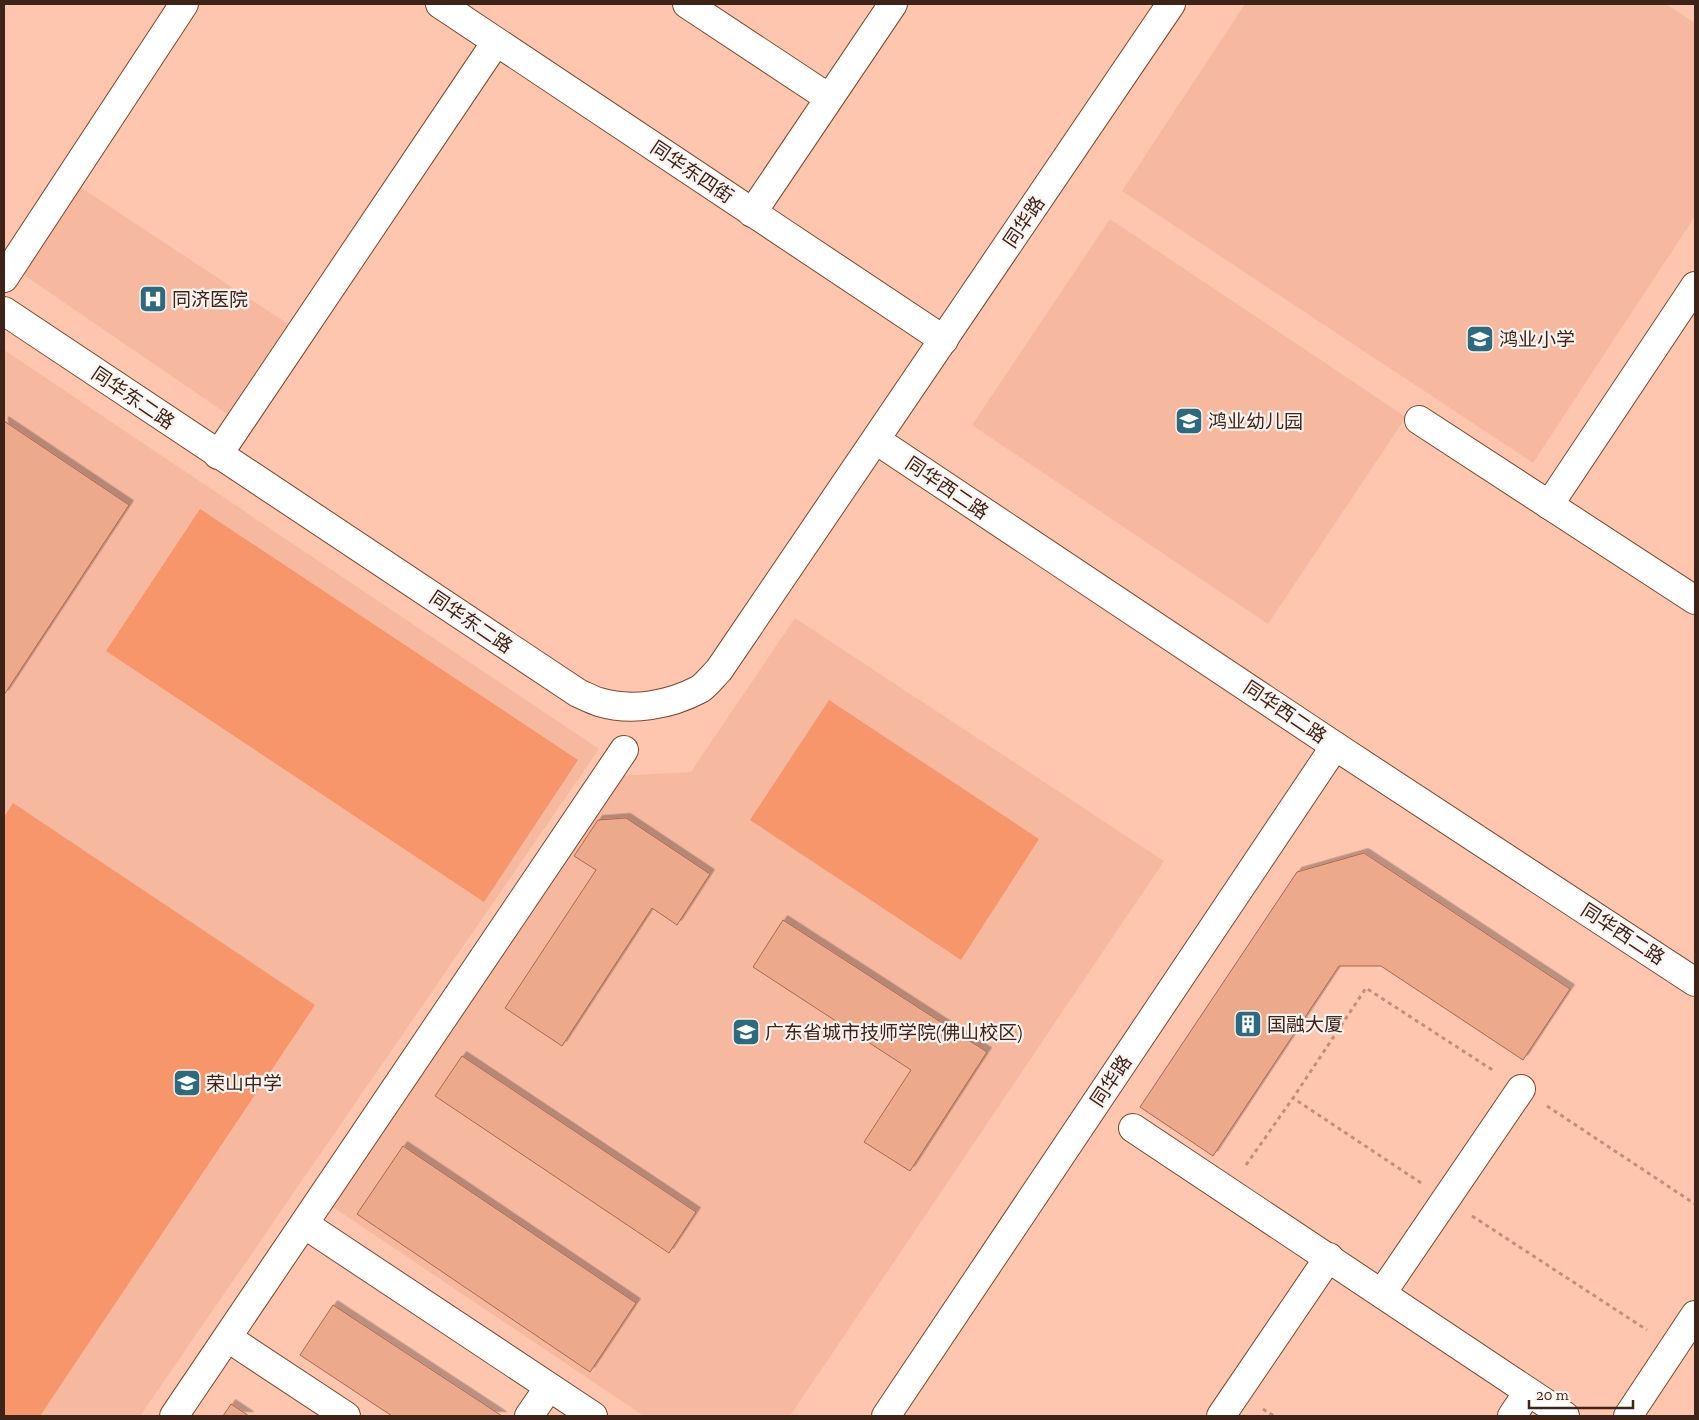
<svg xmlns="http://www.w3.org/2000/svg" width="1699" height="1420" font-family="'Zilla Slab','Noto Sans SC',serif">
<defs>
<filter id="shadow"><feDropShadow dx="4.5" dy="-4.5" stdDeviation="0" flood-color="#0004"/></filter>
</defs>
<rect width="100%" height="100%" fill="#fec6ae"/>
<g fill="#f6b99f">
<path d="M 1245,4 L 1666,4 L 1695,23 L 1695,216 L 1533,463 L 1122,191 Z"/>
<path d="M 77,185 L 288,324 L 227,414 L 21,273 Z"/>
<path d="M 1110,219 L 1406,417 L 1268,624 L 972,425 Z"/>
<path d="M 4,350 L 599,749 L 140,1416 L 4,1416 Z"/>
<path d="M 795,618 L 1164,861 L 790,1416 L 644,1416 L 327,1203 L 617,776 L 691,772 Z"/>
</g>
<g fill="#f7966b">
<path d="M 200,509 L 578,760 L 484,902 L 106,651 Z"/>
<path d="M 829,700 L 1039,839 L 961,960 L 750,820 Z"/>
<path d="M 13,803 L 315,1005 L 40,1416 L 4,1416 L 4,817 Z"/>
</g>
<g fill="#eda98b" stroke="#a96a4f" filter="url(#shadow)">
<path d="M 4,421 L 129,505 L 4,695 Z"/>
<path d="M 626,818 L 710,874 L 677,925 L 652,908 L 562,1046 L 505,1008 L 596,870 L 574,856 L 598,820 Z"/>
<path d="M 1364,853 L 1570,989 L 1523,1060 L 1381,966 L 1339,966 L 1213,1156 L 1140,1107 L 1297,872 Z"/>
<path d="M 783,920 L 987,1052 L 910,1171 L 864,1142 L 911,1070 L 753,967 Z"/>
<path d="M 462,1056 L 696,1212 L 669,1253 L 435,1096 Z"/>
<path d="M 403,1146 L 636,1303 L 590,1372 L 357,1214 Z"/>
<path d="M 333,1305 L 502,1416 L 392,1416 L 300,1355 Z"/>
<path d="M 231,1404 L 249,1416 L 223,1416 Z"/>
</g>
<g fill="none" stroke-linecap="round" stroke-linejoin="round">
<g stroke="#81462b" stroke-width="30">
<g id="minor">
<path d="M 440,4 L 944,340"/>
<path d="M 687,4 L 829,98"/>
<path d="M 752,213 L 893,4"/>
<path d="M 4,278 L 184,4"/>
<path d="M 4,311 L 578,693 C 585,696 592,700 599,702 C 632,712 670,705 700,689 C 707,684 713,676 719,670 L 1171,4"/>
<path d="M 1419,420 L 1695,600"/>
<path d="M 876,440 L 1335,746 L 1695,982"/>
<path d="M 218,455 L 496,42"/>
<path d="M 1549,505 L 1695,286"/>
<path d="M 1133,1128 L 1565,1416"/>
<path d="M 304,1224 L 593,1416"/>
<path d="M 1382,1293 L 1521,1089"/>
<path d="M 228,1338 L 346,1416"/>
<path d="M 174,1416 L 624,750"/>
<path d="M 529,1416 L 549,1387"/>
<path d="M 886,1416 L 1335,746"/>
<path d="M 1221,1416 L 1329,1257"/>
<path d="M 1512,1416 L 1528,1392"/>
<path d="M 1628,1416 L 1695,1315"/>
</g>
</g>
<g stroke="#bf917d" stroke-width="3" stroke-dasharray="4 4" stroke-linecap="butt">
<path d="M 1547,1106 L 1695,1204"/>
<path d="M 1246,1165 L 1293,1098"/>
<path d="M 1421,1183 L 1293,1098 L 1366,988 L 1494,1071"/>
<path d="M 1472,1216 L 1647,1330"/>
<path d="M 1263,1409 L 1274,1416"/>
</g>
<use href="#minor" stroke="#fff" stroke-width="28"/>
</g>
<defs>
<g id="hospital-square" transform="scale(1.4375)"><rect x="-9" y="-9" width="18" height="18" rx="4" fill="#2c6a80" stroke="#fbf3f0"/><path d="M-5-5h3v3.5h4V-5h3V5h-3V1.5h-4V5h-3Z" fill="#fff"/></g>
<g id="school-square" transform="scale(1.4375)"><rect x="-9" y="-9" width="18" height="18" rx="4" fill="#2c6a80" stroke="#fbf3f0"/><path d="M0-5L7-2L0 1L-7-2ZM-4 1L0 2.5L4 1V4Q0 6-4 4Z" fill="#fff"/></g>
<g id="building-square" transform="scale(1.4375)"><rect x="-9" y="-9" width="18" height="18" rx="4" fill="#2c6a80" stroke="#fbf3f0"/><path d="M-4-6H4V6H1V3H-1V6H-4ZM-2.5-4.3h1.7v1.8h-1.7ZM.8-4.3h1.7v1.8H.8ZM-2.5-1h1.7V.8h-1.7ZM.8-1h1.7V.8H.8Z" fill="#fff"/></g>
</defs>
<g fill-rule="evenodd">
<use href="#hospital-square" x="153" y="299"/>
<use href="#school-square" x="1480" y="339"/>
<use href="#school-square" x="1189" y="421"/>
<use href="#building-square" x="1248" y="1024"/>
<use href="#school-square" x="746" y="1032"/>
<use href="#school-square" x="187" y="1083"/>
</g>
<g text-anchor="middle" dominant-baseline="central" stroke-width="4.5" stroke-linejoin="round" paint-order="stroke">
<g font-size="19" fill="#3e2318" stroke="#fbf3f0">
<text transform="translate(692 172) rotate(34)">同华东四街</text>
<text transform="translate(1024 222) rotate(-56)">同华路</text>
<text transform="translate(133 398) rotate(34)">同华东二路</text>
<text transform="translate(947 488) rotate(34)">同华西二路</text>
<text transform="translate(471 622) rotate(34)">同华东二路</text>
<text transform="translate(1285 712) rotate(34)">同华西二路</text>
<text transform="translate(1623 934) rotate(33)">同华西二路</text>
<text transform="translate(1111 1081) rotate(-56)">同华路</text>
</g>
<g font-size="19" fill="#3e2318" stroke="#fbf3f0" text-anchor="start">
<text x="172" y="299">同济医院</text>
<text x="1499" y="339">鸿业小学</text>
<text x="1208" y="421">鸿业幼儿园</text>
<text x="1267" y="1024">国融大厦</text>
<text x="765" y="1032">广东省城市技师学院(佛山校区)</text>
<text x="206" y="1083">荣山中学</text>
</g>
</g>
<rect width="1699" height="1420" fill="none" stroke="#3e2318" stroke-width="10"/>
<path d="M1529 1400v8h104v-8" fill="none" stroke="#3e2318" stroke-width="2.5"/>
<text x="1536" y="1400" font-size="15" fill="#3e2318" stroke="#fbf3f0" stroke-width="4" paint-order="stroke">20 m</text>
</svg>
